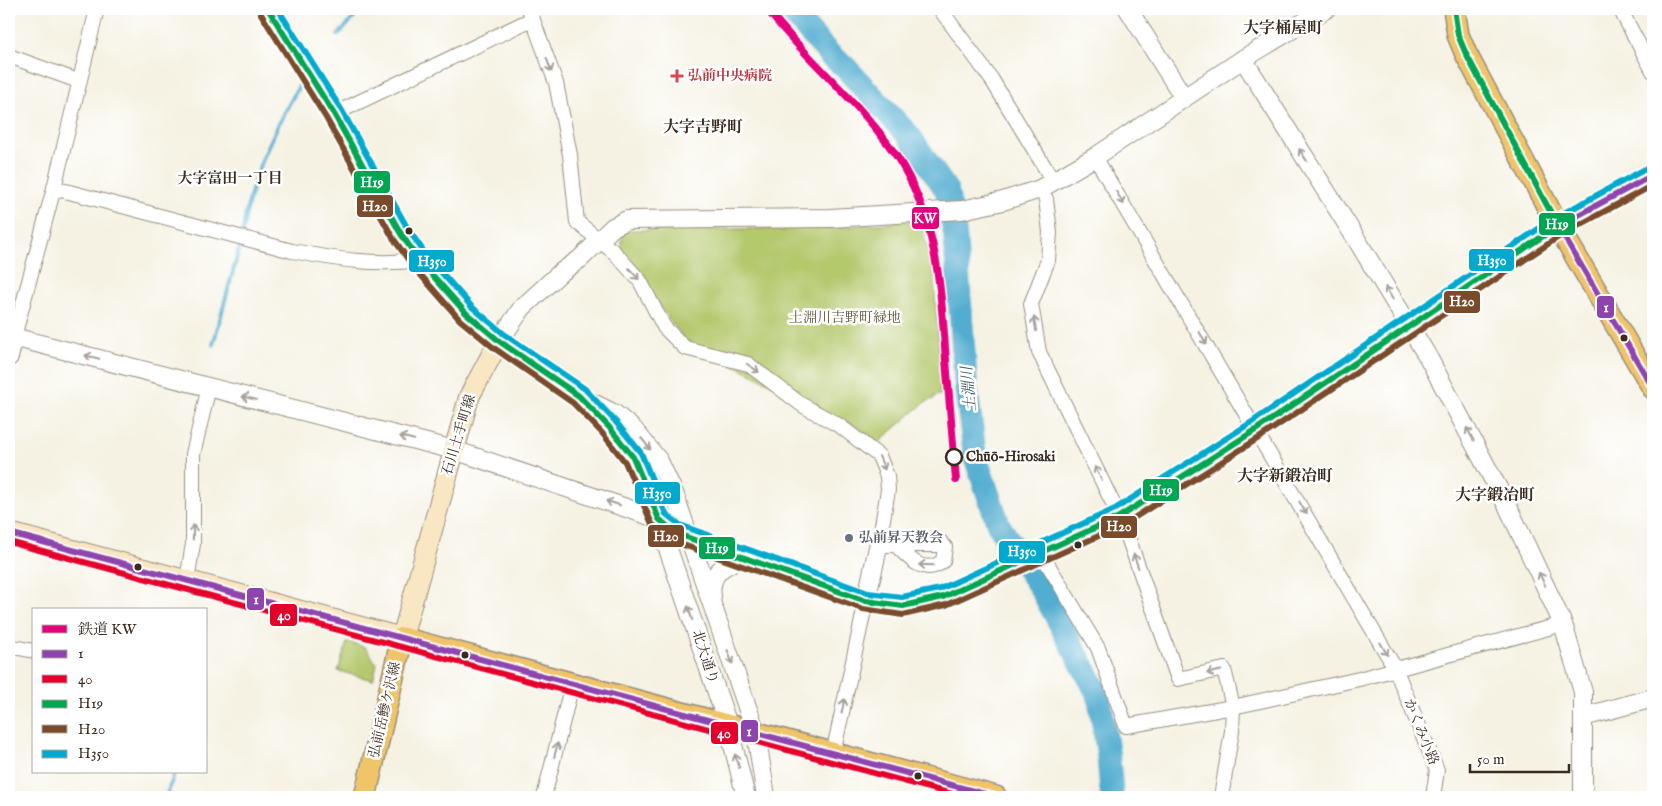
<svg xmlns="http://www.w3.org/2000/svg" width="1662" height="806" font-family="'IM FELL English','Noto Serif JP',serif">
<rect width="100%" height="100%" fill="#fff"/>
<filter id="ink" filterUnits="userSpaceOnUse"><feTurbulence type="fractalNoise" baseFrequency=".02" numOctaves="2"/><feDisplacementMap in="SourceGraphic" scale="10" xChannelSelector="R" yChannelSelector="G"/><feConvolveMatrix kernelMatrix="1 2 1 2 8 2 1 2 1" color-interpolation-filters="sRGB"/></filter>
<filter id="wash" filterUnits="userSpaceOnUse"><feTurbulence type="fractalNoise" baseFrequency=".0096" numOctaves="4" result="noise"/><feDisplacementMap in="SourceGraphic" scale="20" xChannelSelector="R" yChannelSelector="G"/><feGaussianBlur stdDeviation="1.12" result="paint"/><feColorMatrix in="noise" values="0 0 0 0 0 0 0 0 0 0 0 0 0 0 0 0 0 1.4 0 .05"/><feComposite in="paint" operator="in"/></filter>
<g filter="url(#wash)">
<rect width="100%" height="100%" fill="#f5f2e3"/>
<g fill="#b4c86c" stroke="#787945">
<path d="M 920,220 L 933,269 L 941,377 L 940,395 L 934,396 L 934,399 L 925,402 L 877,444 L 870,435 L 853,425 L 685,340 L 654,299 L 622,252 L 622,236 L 626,230 L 831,228 Z"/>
<path d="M 347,642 L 365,647 L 377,664 L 373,680 L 338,671 Z"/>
</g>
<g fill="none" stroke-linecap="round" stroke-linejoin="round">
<g stroke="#52add0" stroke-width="4">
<path d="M 338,35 L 362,9"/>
<path d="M 242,235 C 250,179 272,134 299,86"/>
<path d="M 213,345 L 241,242"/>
<path d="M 166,797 L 175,772"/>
</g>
<path stroke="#52add0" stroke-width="24" d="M 789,9 L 831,56 L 843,65 L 910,137 L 947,191 L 955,234 L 966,386 L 975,456 L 999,526 L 1042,590 L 1099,696 L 1108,753 L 1112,797"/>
</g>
</g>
<g filter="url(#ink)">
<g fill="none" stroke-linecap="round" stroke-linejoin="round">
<g stroke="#988e80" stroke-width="16">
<g id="minor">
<path d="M 529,9 L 556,83 L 570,155 L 577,222 L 615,253 L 640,281 L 664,327 L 685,348 L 748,364 L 802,405 L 840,426 L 879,456 L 887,476 L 888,490 L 879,543"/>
<path d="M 940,9 L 992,80 L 1053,181"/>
<path d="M 1620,9 L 1653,71"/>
<path d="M 9,56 L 78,81"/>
<path d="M 334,114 L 532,19"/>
<path d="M 1095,157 L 1395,668 L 1437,770 L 1433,797"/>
<path d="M 54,188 L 292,251 C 335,259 375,266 419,260"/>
<path d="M 1040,189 L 1046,199 L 1050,232 L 1048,260 L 1031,304 L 1039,352 L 1124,526 L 1178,679 L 1224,669 L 1233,707 L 1232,731 L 1221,797"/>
<path d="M 14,337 L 54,188 L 97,9"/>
<path d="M 894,543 C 908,557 923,577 943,561 L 945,547 L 939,543"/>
<path d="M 1041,553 L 1098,648 L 1126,726 L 1233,707 L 1359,679 L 1563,624"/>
<path d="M 187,580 L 193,544 L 193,454 L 209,387"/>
<path d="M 9,646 L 34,651"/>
<path d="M 833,754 L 866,601"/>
<path d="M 544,797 L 572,684"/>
</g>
</g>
<g stroke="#988e80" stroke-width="20">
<g id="tertiary">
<path d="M 1128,9 L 1184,98"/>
<path d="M 1243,59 L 1355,237 L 1428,357 L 1508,507 L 1563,624 L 1583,692 L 1583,797"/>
<path d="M 9,336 L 454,450 L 659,519 L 675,533 L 866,601 L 885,605 L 903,606 L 943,597 L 1119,517 L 1257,429 L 1558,226 L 1653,175"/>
<path d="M 9,357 L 14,337"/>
<path d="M 588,406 L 633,457 L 650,496 L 728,725 L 746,797"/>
<path d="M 712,597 C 708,572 725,564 746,557"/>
<path d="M 866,601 L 879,543 L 939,543"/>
<path d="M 1583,717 L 1653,698"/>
<path d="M 766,797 L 756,733 L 689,537 L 674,493 L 659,461 L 634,430 L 615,414 L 579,396 L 499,341 L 522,308 L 560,273 L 580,259 L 613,227 L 627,220 L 830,218 L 962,210 L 1003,201 L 1040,189 L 1095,157 L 1243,59 L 1326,9"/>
</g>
</g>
<g stroke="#988e80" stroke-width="22">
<path id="secondary" d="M 9,533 L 402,638 L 469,397 L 499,341 L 466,313 L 419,260 L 401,234 L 334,114 L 268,9"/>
</g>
<g stroke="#988e80" stroke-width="24">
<g id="primary">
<path d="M 1454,9 L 1458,35 L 1466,54 L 1558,226 L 1653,388"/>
<path d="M 365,797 L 402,638 L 996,797"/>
</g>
</g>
<use href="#minor" stroke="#fff" stroke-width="14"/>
<use href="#tertiary" stroke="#fff" stroke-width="18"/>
<use href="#secondary" stroke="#f9e7c3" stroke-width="20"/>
<use href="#primary" stroke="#f0c469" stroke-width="21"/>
<g stroke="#fff" stroke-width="10">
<g id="bus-1">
<path d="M 1558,226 L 1653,388"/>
<path d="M 1558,226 L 1653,175"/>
<path d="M 9,533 L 996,797"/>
</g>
</g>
<g stroke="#fff" stroke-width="10">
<path id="bus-2" d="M 9,542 L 963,797"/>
</g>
<g stroke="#fff" stroke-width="10">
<path id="bus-3" d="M 268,9 L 334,114 L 401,234 L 419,260 L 466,313 L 499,341 L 579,396 L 609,427 L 633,457 L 659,519 L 675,533 L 866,601 L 903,606 L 943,597 L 1119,517 L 1257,429 L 1558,226 L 1466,54 L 1458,35 L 1454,9"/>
</g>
<g stroke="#fff" stroke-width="10">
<path id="bus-4" d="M 261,14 L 326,118 L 393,238 L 412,265 L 460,320 L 494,348 L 573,403 L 602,433 L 625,462 L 652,524 L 672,541 L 863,609 L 903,615 L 946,605 L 1123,525 L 1262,436 L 1563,234 L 1653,185"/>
</g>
<g stroke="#fff" stroke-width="10">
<path id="bus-5" d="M 278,9 L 341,109 L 408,229 L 426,255 L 472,307 L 504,334 L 585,389 L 615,421 L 641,453 L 666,514 L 680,525 L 868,593 L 902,597 L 940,589 L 1115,509 L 1252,422 L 1553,219 L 1649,167"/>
</g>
<use href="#bus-1" stroke="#8e44ad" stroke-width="6"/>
<use href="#bus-2" stroke="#e4002b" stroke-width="6"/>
<use href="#bus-3" stroke="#00a651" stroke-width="6"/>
<use href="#bus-4" stroke="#7a4b2a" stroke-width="6"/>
<use href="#bus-5" stroke="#00a9ce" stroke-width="6"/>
<g stroke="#fff" stroke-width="11">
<path id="rail-1" d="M 767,9 C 804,57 852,95 888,144 C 934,205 940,275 945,348 C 949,392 952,436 956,480"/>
</g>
<use href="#rail-1" stroke="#e5007d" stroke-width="8"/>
</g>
<defs><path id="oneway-shaft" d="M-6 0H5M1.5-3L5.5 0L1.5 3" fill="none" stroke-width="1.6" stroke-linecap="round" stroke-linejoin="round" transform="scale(1.25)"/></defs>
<g stroke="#a79f9a">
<use href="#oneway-shaft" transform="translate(549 65) rotate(70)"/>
<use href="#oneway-shaft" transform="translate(1303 155) rotate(-122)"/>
<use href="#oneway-shaft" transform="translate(1120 198) rotate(59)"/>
<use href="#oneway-shaft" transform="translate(634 274) rotate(48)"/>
<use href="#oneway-shaft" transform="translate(1389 293) rotate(-121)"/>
<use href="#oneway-shaft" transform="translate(1035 324) rotate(-100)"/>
<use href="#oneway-shaft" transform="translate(1203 338) rotate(59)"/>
<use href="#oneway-shaft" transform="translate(92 357) rotate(-166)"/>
<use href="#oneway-shaft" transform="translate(753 368) rotate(35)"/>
<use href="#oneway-shaft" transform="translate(249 398) rotate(-166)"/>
<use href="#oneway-shaft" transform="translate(1470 434) rotate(-119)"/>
<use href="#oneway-shaft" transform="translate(407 438) rotate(-166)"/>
<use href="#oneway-shaft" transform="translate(646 444) rotate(52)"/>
<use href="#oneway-shaft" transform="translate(882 463) rotate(67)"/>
<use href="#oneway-shaft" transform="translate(1098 473) rotate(-116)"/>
<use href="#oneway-shaft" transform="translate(613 503) rotate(-162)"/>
<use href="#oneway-shaft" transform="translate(1303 508) rotate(60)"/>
<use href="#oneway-shaft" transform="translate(193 532) rotate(-89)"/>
<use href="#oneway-shaft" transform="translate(1136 561) rotate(-109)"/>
<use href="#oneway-shaft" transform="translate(926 565) rotate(-178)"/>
<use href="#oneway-shaft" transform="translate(1542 579) rotate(-115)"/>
<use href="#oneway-shaft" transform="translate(690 613) rotate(-108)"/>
<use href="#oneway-shaft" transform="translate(1384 649) rotate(60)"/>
<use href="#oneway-shaft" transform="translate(730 657) rotate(71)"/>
<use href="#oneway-shaft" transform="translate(1214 672) rotate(168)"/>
<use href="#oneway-shaft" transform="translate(843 706) rotate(-78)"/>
<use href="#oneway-shaft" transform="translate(556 750) rotate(-76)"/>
<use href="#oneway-shaft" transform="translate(737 761) rotate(-108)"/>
</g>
</g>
<path fill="#e0444e" stroke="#fff" stroke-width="2" d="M674.5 68.5h5v5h5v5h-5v5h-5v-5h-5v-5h5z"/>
<g fill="#3b2a1e" stroke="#fff" stroke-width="2">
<circle cx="409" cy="231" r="4.5"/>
<circle cx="1624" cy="338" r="4.5"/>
<circle cx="1078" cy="545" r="4.5"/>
<circle cx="138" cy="567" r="4.5"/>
<circle cx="465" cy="655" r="4.5"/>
<circle cx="918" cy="776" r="4.5"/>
</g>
<circle fill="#fff" stroke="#3b2a1e" stroke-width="2.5" cx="954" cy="457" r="8"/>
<circle fill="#6b7280" stroke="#fff" stroke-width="2" cx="849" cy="538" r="5"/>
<g text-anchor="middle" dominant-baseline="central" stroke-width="5" stroke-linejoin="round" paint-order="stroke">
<g font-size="14" font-weight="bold" fill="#be3a42" stroke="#fff" text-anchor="start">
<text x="688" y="76">弘前中央病院</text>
</g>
<g font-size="14" fill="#5f5935" stroke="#fff">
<text x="845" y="318">土淵川吉野町緑地</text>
</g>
<g font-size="14" fill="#3b2a1e" stroke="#fff">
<text transform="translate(459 435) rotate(-73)">石川土手町線</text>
<text transform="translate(705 657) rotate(72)">北大通り</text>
<text transform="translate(385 710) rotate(-77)">弘前岳鰺ケ沢線</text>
<text transform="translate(1421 732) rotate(68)">かくみ小路</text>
</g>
<g font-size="14" font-weight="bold" fill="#3b2a1e" stroke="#fff" text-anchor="start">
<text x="966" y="457">Chūō-Hirosaki</text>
</g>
<g font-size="14" font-weight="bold" fill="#5b616d" stroke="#fff" text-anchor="start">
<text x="859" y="538">弘前昇天教会</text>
</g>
<g font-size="15" font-weight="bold" fill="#3b2a1e" stroke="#fff">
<text x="230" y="178">大字富田一丁目</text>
</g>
<g font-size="15" font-style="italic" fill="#445e65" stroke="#fff">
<text transform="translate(969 389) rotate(-95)">土淵川</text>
</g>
<g font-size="16" font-weight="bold" fill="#3b2a1e" stroke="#fff">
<text x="1283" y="29">大字桶屋町</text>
<text x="703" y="128">大字吉野町</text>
<text x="1285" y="477">大字新鍛冶町</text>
<text x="1495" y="496">大字鍛冶町</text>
</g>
</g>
<g stroke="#fff" stroke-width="2">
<rect x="353" y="170" width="38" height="24" rx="5" fill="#00a651"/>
<rect x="356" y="194" width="38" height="24" rx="5" fill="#7a4b2a"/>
<rect x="911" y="206" width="29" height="24" rx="5" fill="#e5007d"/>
<rect x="1538" y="212" width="38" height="24" rx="5" fill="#00a651"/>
<rect x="1468" y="248" width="47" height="24" rx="5" fill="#00a9ce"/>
<rect x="408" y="249" width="47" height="24" rx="5" fill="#00a9ce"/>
<rect x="1443" y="290" width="38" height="24" rx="5" fill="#7a4b2a"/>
<rect x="1596" y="295" width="19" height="24" rx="5" fill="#8e44ad"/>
<rect x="1142" y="478" width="38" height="24" rx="5" fill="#00a651"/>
<rect x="634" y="481" width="47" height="24" rx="5" fill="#00a9ce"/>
<rect x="1100" y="515" width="38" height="24" rx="5" fill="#7a4b2a"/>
<rect x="647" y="524" width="38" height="24" rx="5" fill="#7a4b2a"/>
<rect x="698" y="536" width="38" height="24" rx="5" fill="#00a651"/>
<rect x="998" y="540" width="48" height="24" rx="5" fill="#00a9ce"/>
<rect x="246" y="587" width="19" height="24" rx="5" fill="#8e44ad"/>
<rect x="269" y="603" width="29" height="24" rx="5" fill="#e4002b"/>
<rect x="740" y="719" width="19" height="24" rx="5" fill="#8e44ad"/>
<rect x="710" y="721" width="29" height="24" rx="5" fill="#e4002b"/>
</g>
<g font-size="14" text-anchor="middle" font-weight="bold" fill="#fff">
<text x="372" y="187">H19</text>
<text x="375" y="211">H20</text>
<text x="925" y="223">KW</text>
<text x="1557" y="229">H19</text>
<text x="1492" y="265">H350</text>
<text x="432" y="266">H350</text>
<text x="1462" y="306">H20</text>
<text x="1606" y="312">1</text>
<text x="1161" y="495">H19</text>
<text x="657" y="498">H350</text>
<text x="1119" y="531">H20</text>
<text x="666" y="541">H20</text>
<text x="717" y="553">H19</text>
<text x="1022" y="556">H350</text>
<text x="256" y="604">1</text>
<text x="284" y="620">40</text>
<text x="749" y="736">1</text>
<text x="724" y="738">40</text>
</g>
<rect width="1662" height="806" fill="none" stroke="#fff" stroke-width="30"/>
<rect x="32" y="608" width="175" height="165" fill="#ffffff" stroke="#b1aaa5"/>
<rect x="42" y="625" width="25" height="8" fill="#e5007d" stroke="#b1aaa5"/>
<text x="78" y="634" font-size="15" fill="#3b2a1e">鉄道 KW</text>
<rect x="42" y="650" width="25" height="8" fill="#8e44ad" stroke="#b1aaa5"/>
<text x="78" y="658" font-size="15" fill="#3b2a1e">1</text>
<rect x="42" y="675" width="25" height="8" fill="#e4002b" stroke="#b1aaa5"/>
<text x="78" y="684" font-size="15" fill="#3b2a1e">40</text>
<rect x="42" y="700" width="25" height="8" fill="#00a651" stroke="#b1aaa5"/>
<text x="78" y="708" font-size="15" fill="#3b2a1e">H19</text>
<rect x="42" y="725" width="25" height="8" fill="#7a4b2a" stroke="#b1aaa5"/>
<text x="78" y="734" font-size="15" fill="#3b2a1e">H20</text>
<rect x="42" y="750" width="25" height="8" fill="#00a9ce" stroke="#b1aaa5"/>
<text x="78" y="758" font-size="15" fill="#3b2a1e">H350</text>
<path d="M1470 764v8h99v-8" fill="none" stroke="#3b2a1e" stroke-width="2.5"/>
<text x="1477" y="764" font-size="15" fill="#3b2a1e" stroke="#ffffff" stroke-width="4" paint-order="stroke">50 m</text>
</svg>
